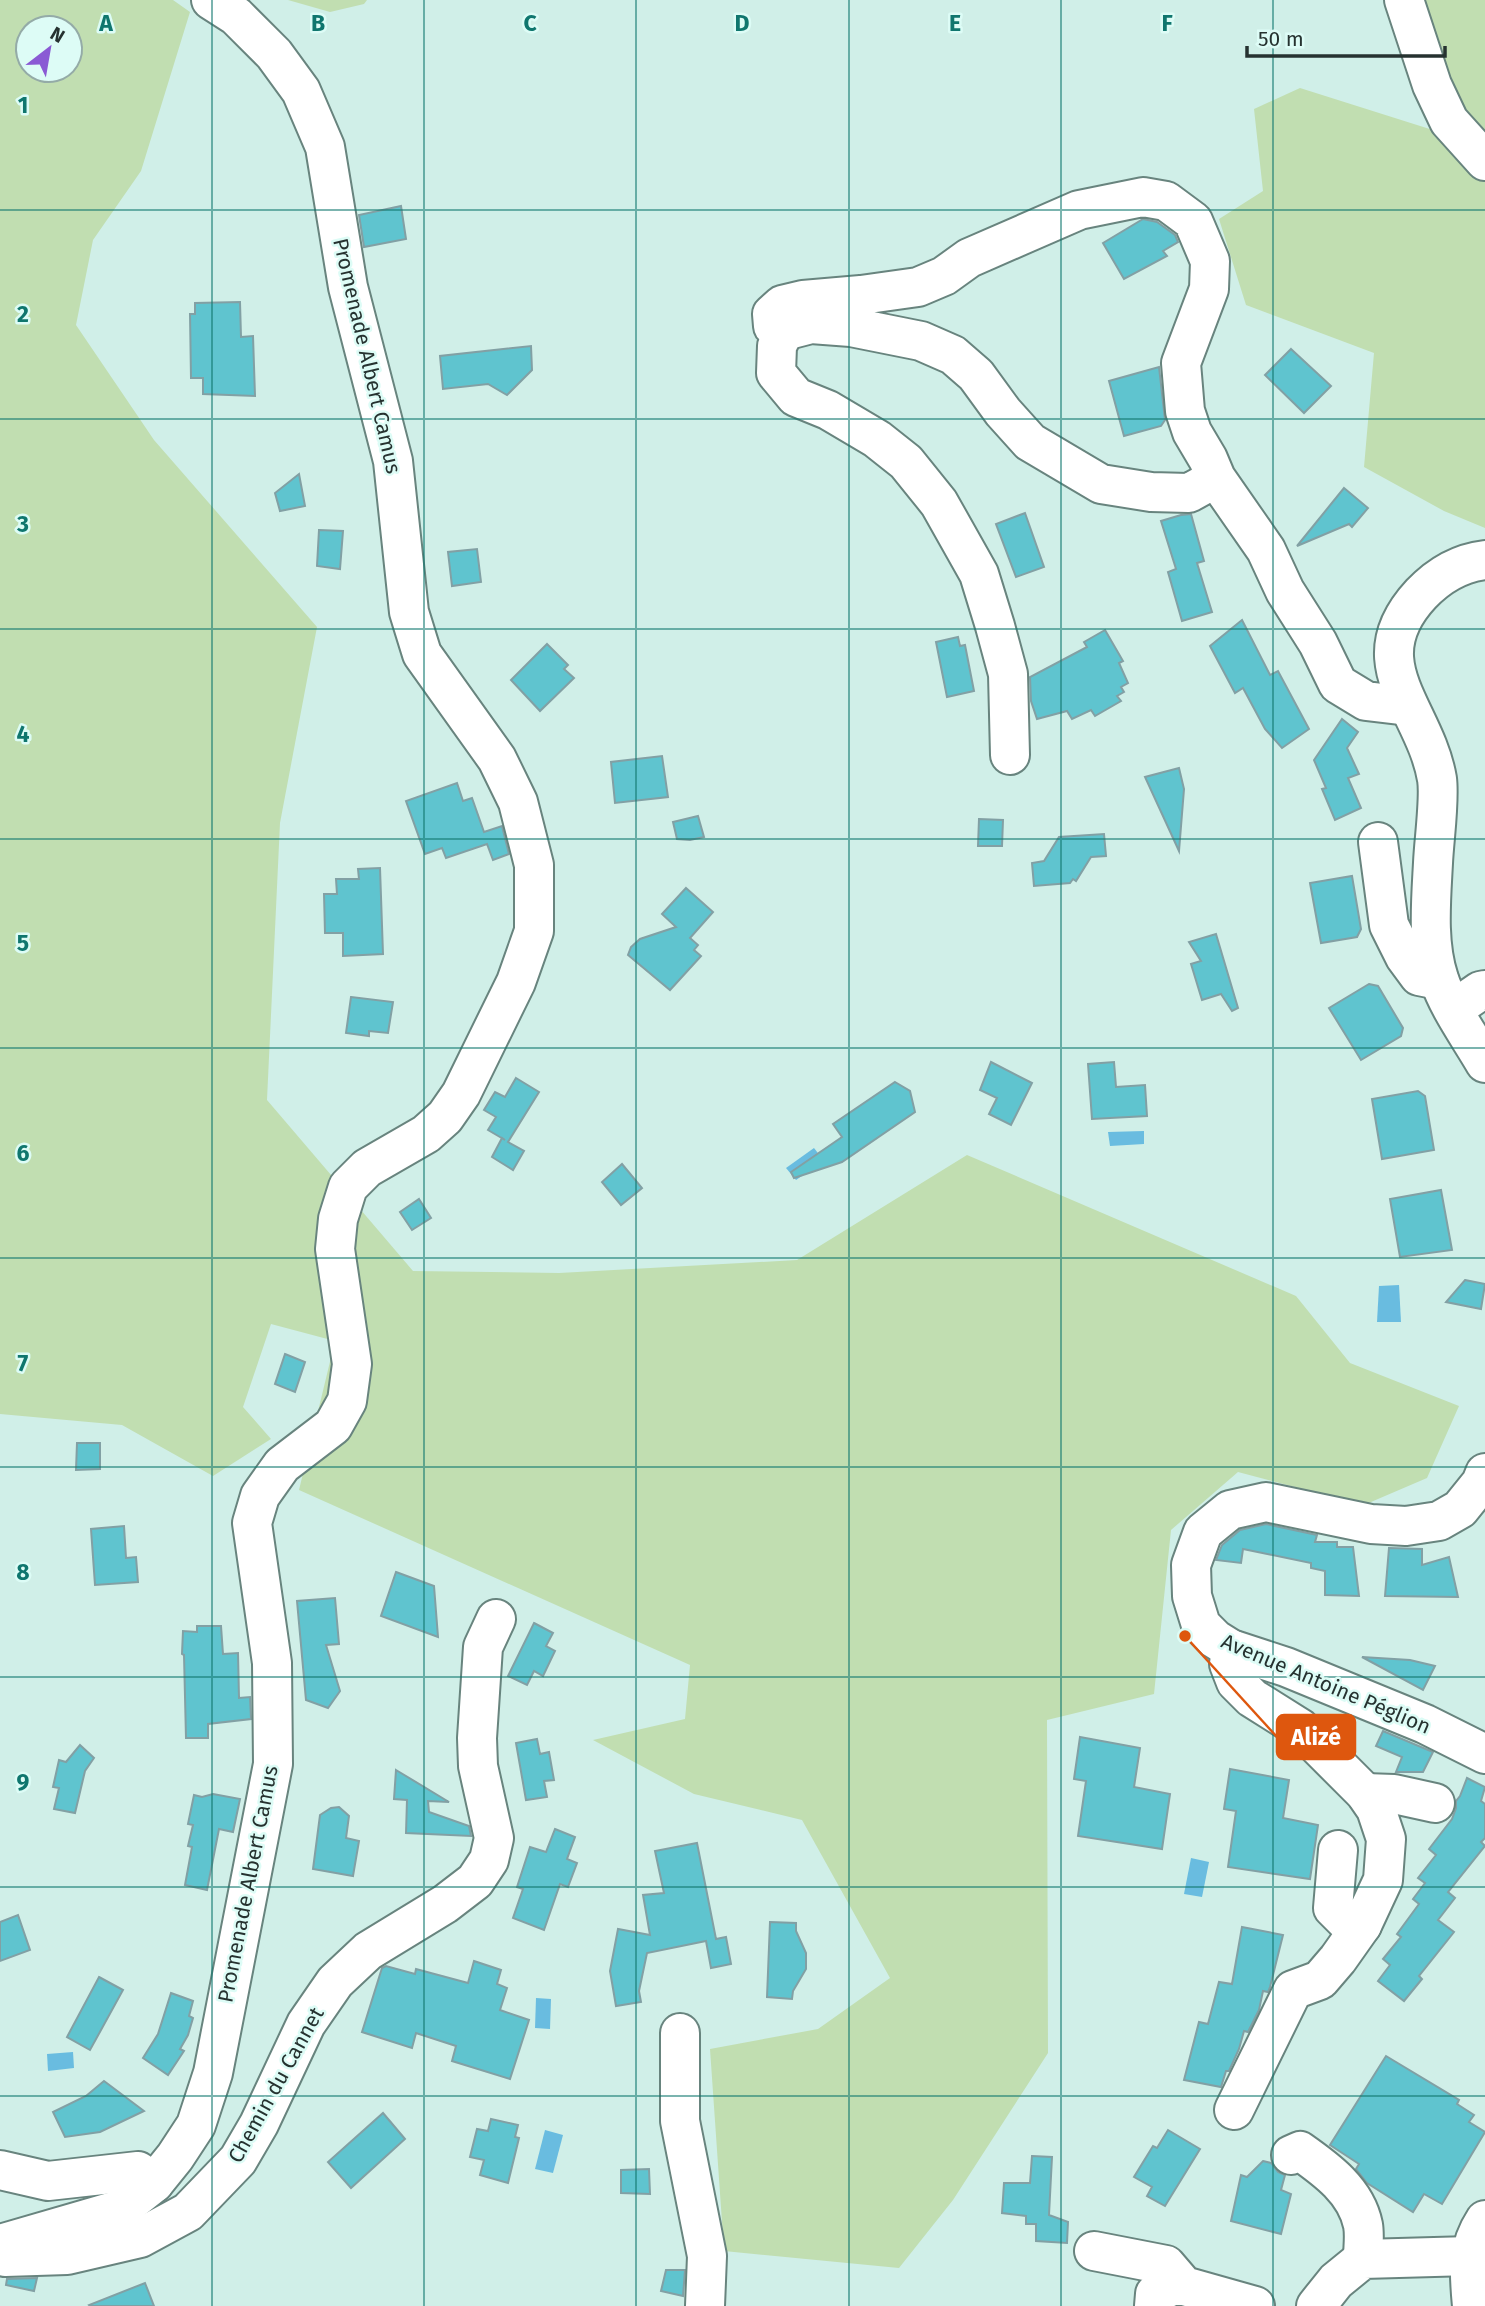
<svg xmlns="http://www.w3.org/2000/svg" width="1485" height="2306" font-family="'Fira Sans',sans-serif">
<rect width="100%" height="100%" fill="#d0efe8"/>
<g fill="#c1deb1" fill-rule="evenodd">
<path d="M 0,0 L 173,0 L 190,12 L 141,171 L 93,240 L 76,325 L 154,440 L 317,627 L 280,823 L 267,1100 L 413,1271 L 559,1273 L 797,1260 L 967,1155 L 1296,1296 L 1350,1363 L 1459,1406 L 1427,1478 L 1364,1505 L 1238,1472 L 1171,1530 L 1154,1694 L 1047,1720 L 1048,2053 L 953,2200 L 899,2268 L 724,2251 L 710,2049 L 818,2029 L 890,1978 L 802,1820 L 694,1794 L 593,1740 L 685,1719 L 690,1665 L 299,1490 L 335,1341 L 271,1324 L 243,1407 L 271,1439 L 213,1476 L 122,1425 L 0,1414 ZM 28,28 L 70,28 L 70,70 L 28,70 Z"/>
<path d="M 288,0 L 367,0 L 364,4 L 330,12 Z"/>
<path d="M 1423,0 L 1485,0 L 1485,528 L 1444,511 L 1364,467 L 1374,353 L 1246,305 L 1219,219 L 1263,191 L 1254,109 L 1300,88 L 1436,131 Z"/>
</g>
<g fill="#69bce0">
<path d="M 1144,1131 L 1144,1144 L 1110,1146 L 1108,1132 Z"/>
<path d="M 814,1148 L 824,1161 L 796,1180 L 786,1168 Z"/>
<path d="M 1399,1285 L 1401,1322 L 1377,1322 L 1379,1286 Z"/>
<path d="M 1191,1858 L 1209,1862 L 1202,1897 L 1184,1894 Z"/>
<path d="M 536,1998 L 551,1999 L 550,2029 L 535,2028 Z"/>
<path d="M 73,2052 L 74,2068 L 48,2071 L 47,2054 Z"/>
<path d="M 545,2130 L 563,2135 L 553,2173 L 535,2169 Z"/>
</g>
<g fill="#5fc4cf" stroke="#82a0a4" stroke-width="2">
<path d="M 401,206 L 406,239 L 364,247 L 359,215 Z"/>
<path d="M 1143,219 L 1157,222 L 1175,235 L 1178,242 L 1163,251 L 1167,256 L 1124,279 L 1103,243 Z"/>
<path d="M 240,302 L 241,337 L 253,336 L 255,396 L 203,394 L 203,378 L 191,378 L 190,314 L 195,314 L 195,303 Z"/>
<path d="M 531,346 L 532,370 L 507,395 L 488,384 L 443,389 L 440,356 Z"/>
<path d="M 1291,349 L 1331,386 L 1304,413 L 1265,375 Z"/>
<path d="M 1159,367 L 1165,420 L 1161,426 L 1124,436 L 1109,381 Z"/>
<path d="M 299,474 L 305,506 L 280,511 L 275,493 Z"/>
<path d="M 1344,488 L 1368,508 L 1352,527 L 1349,524 L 1297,546 Z"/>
<path d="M 1025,513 L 1044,567 L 1016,577 L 996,524 Z"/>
<path d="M 1191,514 L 1204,561 L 1197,563 L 1212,612 L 1182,621 L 1168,572 L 1176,569 L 1161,521 L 1181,515 Z"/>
<path d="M 319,530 L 343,531 L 340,569 L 317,566 Z"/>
<path d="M 477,549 L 481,582 L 452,586 L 448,552 Z"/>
<path d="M 1242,620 L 1270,675 L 1278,671 L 1309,729 L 1282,748 L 1265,729 L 1243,688 L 1235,693 L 1210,646 Z"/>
<path d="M 1105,630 L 1123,661 L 1119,663 L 1128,683 L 1121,687 L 1124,692 L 1117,696 L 1121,701 L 1095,716 L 1091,710 L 1072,719 L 1067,711 L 1037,719 L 1031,701 L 1030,677 L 1087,647 L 1084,642 Z"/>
<path d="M 958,637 L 960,646 L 965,645 L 974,691 L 947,697 L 936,642 Z"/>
<path d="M 547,644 L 568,665 L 564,669 L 574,678 L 540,711 L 511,680 Z"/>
<path d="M 1342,719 L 1358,732 L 1347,748 L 1359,774 L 1348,778 L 1361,808 L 1335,820 L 1322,789 L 1326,788 L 1314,760 Z"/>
<path d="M 662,756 L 668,797 L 615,803 L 611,762 Z"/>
<path d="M 1179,768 L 1184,789 L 1179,851 L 1145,777 Z"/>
<path d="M 457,783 L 463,801 L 472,798 L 484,832 L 502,826 L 509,854 L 493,860 L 487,844 L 446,858 L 442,848 L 425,854 L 406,801 Z"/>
<path d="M 698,816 L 704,837 L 690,840 L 677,839 L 673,822 Z"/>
<path d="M 979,819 L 1003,820 L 1002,846 L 978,846 Z"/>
<path d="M 1104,834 L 1106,856 L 1091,857 L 1076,881 L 1073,879 L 1070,883 L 1034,886 L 1032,863 L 1044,861 L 1059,837 Z"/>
<path d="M 380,868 L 383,954 L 343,956 L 343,933 L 325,933 L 324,894 L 337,894 L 336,879 L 359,879 L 358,869 Z"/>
<path d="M 1352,876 L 1361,929 L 1357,937 L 1321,943 L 1310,883 Z"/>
<path d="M 686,888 L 713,912 L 690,938 L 698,945 L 694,950 L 701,956 L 670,990 L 628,955 L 631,947 L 640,939 L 676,927 L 662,914 Z"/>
<path d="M 1216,934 L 1238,1008 L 1232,1011 L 1221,994 L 1202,1000 L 1191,964 L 1201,961 L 1189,942 Z"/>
<path d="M 1369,984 L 1378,986 L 1403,1028 L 1401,1036 L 1361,1060 L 1329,1008 Z"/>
<path d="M 351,997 L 393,1002 L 388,1033 L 369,1031 L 369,1036 L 346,1033 Z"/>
<path d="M 991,1062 L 1032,1083 L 1011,1125 L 989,1114 L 997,1098 L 980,1090 Z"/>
<path d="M 1114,1062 L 1116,1087 L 1145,1085 L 1147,1116 L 1092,1119 L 1088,1064 Z"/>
<path d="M 516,1078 L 539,1092 L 508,1142 L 524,1151 L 513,1170 L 492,1157 L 502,1138 L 505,1140 L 488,1130 L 496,1117 L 484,1110 L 495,1092 L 505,1097 Z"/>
<path d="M 895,1082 L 910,1091 L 915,1112 L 842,1162 L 794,1178 L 791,1172 L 842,1137 L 833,1124 Z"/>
<path d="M 1418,1091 L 1425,1096 L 1434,1150 L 1382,1159 L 1372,1099 Z"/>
<path d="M 622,1164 L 642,1188 L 621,1205 L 602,1182 Z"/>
<path d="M 1441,1190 L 1452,1250 L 1400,1257 L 1390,1199 Z"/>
<path d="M 419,1199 L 431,1218 L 412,1230 L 400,1212 Z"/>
<path d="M 1465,1280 L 1485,1284 L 1481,1309 L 1446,1302 Z"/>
<path d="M 285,1354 L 305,1362 L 295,1392 L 275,1384 Z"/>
<path d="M 77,1443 L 100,1443 L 100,1469 L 76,1470 Z"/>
<path d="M 1266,1524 L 1317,1535 L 1315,1542 L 1337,1542 L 1337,1547 L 1353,1547 L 1359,1596 L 1325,1595 L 1325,1571 L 1311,1568 L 1311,1563 L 1243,1549 L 1241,1563 L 1216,1560 L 1222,1545 L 1240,1530 Z"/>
<path d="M 124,1526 L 126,1558 L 136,1557 L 138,1582 L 95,1585 L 91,1529 Z"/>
<path d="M 1389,1548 L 1422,1549 L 1422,1565 L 1449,1557 L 1458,1597 L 1385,1596 Z"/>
<path d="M 396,1572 L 434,1586 L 438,1637 L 381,1616 Z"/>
<path d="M 335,1598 L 339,1644 L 326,1645 L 340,1691 L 328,1708 L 306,1700 L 297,1601 Z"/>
<path d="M 534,1623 L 553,1633 L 546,1646 L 555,1651 L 543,1676 L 534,1671 L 527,1685 L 508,1676 Z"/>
<path d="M 197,1626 L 221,1626 L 223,1654 L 238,1653 L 239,1698 L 250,1697 L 251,1719 L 208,1724 L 208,1738 L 186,1738 L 184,1655 L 182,1654 L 183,1631 L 197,1632 Z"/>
<path d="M 1362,1657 L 1410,1660 L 1435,1666 L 1423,1690 Z"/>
<path d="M 1383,1731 L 1433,1752 L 1423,1772 L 1396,1772 L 1402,1757 L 1376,1746 Z"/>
<path d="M 1080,1737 L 1140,1748 L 1134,1787 L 1170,1794 L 1162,1849 L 1078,1836 L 1086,1781 L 1074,1779 Z"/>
<path d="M 537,1739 L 540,1754 L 549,1752 L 554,1780 L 544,1781 L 547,1797 L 526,1800 L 516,1743 Z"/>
<path d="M 80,1745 L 94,1758 L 85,1771 L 75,1813 L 54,1809 L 59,1788 L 53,1787 L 59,1760 L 66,1762 Z"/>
<path d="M 1230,1769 L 1289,1780 L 1283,1818 L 1318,1825 L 1310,1879 L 1228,1867 L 1236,1811 L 1224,1809 Z"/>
<path d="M 396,1770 L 449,1802 L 428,1801 L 429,1812 L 469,1826 L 471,1836 L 406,1833 L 407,1800 L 394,1799 Z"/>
<path d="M 1467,1778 L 1485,1787 L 1481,1801 L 1485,1804 L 1485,1838 L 1481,1842 L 1485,1846 L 1448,1892 L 1455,1898 L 1438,1920 L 1454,1932 L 1419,1976 L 1422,1979 L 1404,2001 L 1378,1981 L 1390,1965 L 1383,1959 L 1401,1937 L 1397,1934 L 1419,1904 L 1413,1899 L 1425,1883 L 1418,1878 L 1436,1855 L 1429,1849 L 1452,1819 L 1456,1808 L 1456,1801 L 1460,1796 Z"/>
<path d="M 213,1794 L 240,1799 L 233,1832 L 219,1829 L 207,1890 L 185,1885 L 192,1847 L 188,1846 L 193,1825 L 188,1824 L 194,1795 L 202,1797 Z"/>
<path d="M 339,1807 L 349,1816 L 346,1838 L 359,1841 L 353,1876 L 313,1869 L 320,1815 L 331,1808 Z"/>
<path d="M 555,1829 L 575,1837 L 567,1859 L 577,1863 L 568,1887 L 560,1884 L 544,1930 L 513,1918 L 523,1889 L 517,1887 L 530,1847 L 546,1852 Z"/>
<path d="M 697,1843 L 716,1939 L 726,1937 L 731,1964 L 711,1968 L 706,1941 L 647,1953 L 639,1991 L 641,2002 L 616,2006 L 610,1971 L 618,1929 L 650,1935 L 643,1895 L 664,1893 L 655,1851 Z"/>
<path d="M 18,1915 L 30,1950 L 0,1961 L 0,1922 Z"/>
<path d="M 770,1922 L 796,1923 L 796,1931 L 806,1953 L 806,1969 L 793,1991 L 792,1999 L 767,1997 Z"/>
<path d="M 1242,1927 L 1283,1935 L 1270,1987 L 1268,1992 L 1263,1991 L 1259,2010 L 1248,2032 L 1244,2031 L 1239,2049 L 1229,2071 L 1226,2071 L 1221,2087 L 1184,2080 L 1199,2022 L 1208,2024 L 1219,1982 L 1232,1984 Z"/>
<path d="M 474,1961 L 501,1970 L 497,1984 L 507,1988 L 500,2010 L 529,2020 L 510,2079 L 452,2061 L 456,2046 L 416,2033 L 412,2048 L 362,2032 L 382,1968 L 386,1966 L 415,1974 L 416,1969 L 468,1983 Z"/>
<path d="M 99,1977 L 123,1990 L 90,2050 L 67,2037 Z"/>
<path d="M 171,1993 L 193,2001 L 189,2016 L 193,2018 L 188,2035 L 180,2049 L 184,2051 L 168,2075 L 143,2058 L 158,2034 Z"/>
<path d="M 1386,2056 L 1459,2100 L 1457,2104 L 1474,2115 L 1469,2122 L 1485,2132 L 1442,2204 L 1424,2194 L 1413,2212 L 1367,2183 L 1356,2169 L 1359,2164 L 1330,2145 Z"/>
<path d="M 104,2081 L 144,2111 L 100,2132 L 65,2137 L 53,2112 L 86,2096 Z"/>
<path d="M 383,2113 L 405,2139 L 351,2188 L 328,2162 Z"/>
<path d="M 491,2119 L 518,2125 L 515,2137 L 519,2138 L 508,2183 L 480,2175 L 484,2160 L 470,2157 L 477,2129 L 488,2131 Z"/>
<path d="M 1168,2130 L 1200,2149 L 1165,2206 L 1147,2196 L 1152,2187 L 1134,2177 L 1153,2146 L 1157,2148 Z"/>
<path d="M 1032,2156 L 1052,2157 L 1049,2215 L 1068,2222 L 1067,2243 L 1036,2241 L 1036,2224 L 1026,2224 L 1026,2216 L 1002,2213 L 1004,2183 L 1030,2183 Z"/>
<path d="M 1263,2161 L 1271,2163 L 1278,2172 L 1285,2175 L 1281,2190 L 1291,2194 L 1281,2234 L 1231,2221 L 1241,2175 L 1247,2177 Z"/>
<path d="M 649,2169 L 650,2194 L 621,2193 L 621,2170 Z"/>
<path d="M 666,2270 L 685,2270 L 683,2296 L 661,2291 Z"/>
<path d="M 37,2278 L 34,2291 L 6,2285 L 7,2279 Z"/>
<path d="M 145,2283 L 154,2306 L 90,2306 L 89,2305 Z"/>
</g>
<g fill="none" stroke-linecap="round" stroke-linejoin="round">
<g stroke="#68847e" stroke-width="42">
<g id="minor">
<path d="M 1404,0 L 1432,85 L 1449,121 L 1485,161"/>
<path d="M 784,331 L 777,346 L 776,373 L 796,397 L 828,410 L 877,439 L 906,462 L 939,503 L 979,574 L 995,626 L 1008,674 L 1010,755"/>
<path d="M 1216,478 L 1189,493 L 1151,492 L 1101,484 L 1030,442 L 1003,412 L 976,375 L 953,355 L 921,341 L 851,327 L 811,324 L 784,331 L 773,326 L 772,314 L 782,305 L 803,300 L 861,295 L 918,287 L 944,276 L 969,258 L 1079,210 L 1143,197 L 1166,201 L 1193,221 L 1210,261 L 1209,289 L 1181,363 L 1185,411 L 1192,432 L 1208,459 L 1216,478 L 1266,550 L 1285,591 L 1318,643 L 1338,684 L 1366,701 L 1408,706"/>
<path d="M 1485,560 C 1460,563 1438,576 1421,594 C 1357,663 1425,708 1437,779 C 1440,799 1434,840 1433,863 C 1431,901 1427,943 1439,979 C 1448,1007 1470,1037 1485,1063"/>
<path d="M 1378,842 L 1389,925 L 1405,957 L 1419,976 L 1439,980"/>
<path d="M 1454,1009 L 1480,991 L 1485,990"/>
<path d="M 1485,1473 L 1481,1483 L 1460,1509 L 1439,1521 L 1406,1526 L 1371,1524 L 1266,1502 L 1230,1510 L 1203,1532 L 1191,1565 L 1192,1596 L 1201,1625 L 1215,1639 L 1231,1649 L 1286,1667 L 1425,1724 L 1485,1754"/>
<path d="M 1231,1649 L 1229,1664 L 1236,1682 L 1252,1698 L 1300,1728 L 1365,1793 L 1376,1809 L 1386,1839 L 1383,1880 L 1362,1925 L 1348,1923 L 1333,1908 L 1338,1850"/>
<path d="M 1365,1793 L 1394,1794 L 1435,1803"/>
<path d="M 680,2033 L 680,2121 L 707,2256 L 705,2306"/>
<path d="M 1234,2110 L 1293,1990 L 1320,1980 L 1338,1959 L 1362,1925"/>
<path d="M 1291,2155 L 1300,2151 C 1327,2170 1356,2191 1363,2225 C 1365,2236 1363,2248 1363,2259"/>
<path d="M 0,2170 L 48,2181 L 138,2171 L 154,2183"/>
<path d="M 0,2244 L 121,2209 L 154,2183 L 175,2157 L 196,2125 L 213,2073 L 273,1764 L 272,1663 L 252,1523 L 260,1496 L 282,1465 L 333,1426 L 347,1401 L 352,1364 L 335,1249 L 338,1219 L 348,1187 L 367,1168 L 426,1134 L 445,1117 L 461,1094 L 516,982 L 534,931 L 534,865 L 518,802 L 497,759 L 422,654 L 409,612 L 393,461 L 348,287 L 325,147 L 301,91 L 274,54 L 236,16 L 211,0"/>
<path d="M 1094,2251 L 1166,2265 L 1184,2286 L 1255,2306"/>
<path d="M 5,2257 L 67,2255 L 140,2238 L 188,2212 L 238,2160 L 259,2124 L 306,2024 L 335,1982 L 368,1951 L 445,1904 L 475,1881 L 489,1860 L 494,1838 L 478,1766 L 477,1738 L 483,1647 L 496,1619"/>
<path d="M 1154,2306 L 1155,2294 L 1172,2286 L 1184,2286"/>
<path d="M 1316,2306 L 1336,2281 L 1363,2259 L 1470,2256"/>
<path d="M 1472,2306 C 1469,2273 1466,2249 1485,2220"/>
</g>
</g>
<use href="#minor" stroke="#fff" stroke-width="38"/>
</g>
<path fill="none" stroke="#0f766e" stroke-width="2" stroke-opacity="0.55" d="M 212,0 L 212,2306M 424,0 L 424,2306M 636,0 L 636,2306M 849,0 L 849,2306M 1061,0 L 1061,2306M 1273,0 L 1273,2306M 0,210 L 1485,210M 0,419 L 1485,419M 0,629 L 1485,629M 0,839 L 1485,839M 0,1048 L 1485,1048M 0,1258 L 1485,1258M 0,1467 L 1485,1467M 0,1677 L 1485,1677M 0,1887 L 1485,1887M 0,2096 L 1485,2096"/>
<g text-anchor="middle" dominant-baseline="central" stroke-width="5" stroke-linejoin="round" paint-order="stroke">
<g font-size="21" fill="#263230" stroke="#ddfcf6">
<text transform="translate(367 356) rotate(77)">Promenade Albert Camus</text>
<text transform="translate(1326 1684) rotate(23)">Avenue Antoine Péglion</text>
<text transform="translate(248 1884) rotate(-79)">Promenade Albert Camus</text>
<text transform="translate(276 2085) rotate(-61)">Chemin du Cannet</text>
</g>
</g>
<g font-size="23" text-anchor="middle" font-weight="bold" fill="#0f766e" stroke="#ddfcf6" stroke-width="5" stroke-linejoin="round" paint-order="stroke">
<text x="106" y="31">A</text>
<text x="318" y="31">B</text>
<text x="530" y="31">C</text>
<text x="742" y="31">D</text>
<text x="955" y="31">E</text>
<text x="1167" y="31">F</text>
<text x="23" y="113">1</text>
<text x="23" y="322">2</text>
<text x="23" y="532">3</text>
<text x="23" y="742">4</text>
<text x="23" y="951">5</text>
<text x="23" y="1161">6</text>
<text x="23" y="1371">7</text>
<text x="23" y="1580">8</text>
<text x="23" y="1790">9</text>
</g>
<path fill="none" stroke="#de570e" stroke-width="2.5" d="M1185 1636L1277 1737"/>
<circle fill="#de570e" stroke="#ddfcf6" stroke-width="2.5" cx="1185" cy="1636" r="7"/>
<rect fill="#de570e" stroke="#de570e" stroke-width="2.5" x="1277" y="1715" width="78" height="44" rx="7"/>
<g font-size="23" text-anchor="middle" font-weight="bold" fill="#fff">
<text x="1316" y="1745">Alizé</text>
</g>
<g transform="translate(49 49) rotate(31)"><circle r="33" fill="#ddfcf6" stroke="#94aba7" stroke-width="2"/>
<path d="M0-5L12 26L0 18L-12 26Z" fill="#8a5ad4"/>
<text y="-10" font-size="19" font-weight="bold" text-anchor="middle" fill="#263230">N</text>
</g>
<path d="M1247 46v10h198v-10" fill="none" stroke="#263230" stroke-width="3.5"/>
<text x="1258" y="46" font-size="21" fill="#263230" stroke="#ddfcf6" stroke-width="5" paint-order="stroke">50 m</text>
</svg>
